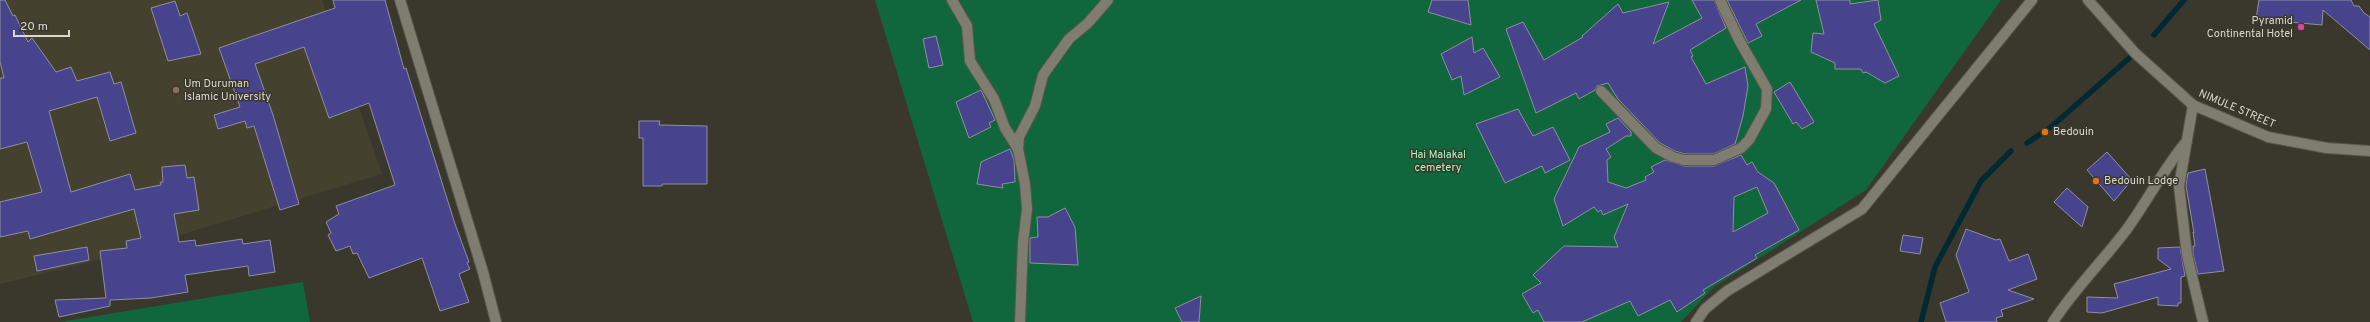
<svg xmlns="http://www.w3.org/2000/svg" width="2370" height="322" font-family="Overpass,sans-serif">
<rect width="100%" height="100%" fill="#3a382c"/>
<path fill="#44412f" d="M 0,0 L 322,0 L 382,174 L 87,263 L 0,284 Z"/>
<g fill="#10673d">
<path d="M 875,0 L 2001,0 L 1866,190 L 1714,287 L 1681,322 L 973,322 Z"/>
<path d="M 303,282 L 310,322 L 60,322 Z"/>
</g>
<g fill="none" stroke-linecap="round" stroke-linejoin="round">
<g stroke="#022834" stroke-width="5.5">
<path d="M 2154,35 L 2184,0"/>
<path d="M 2027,143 L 2051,127 L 2135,53"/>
<path d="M 1921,322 L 1935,267 L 1981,181 L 2011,151"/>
</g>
</g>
<g fill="#47438d" stroke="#8f909e" fill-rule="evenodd">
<path d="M 0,0 L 5,0 L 13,16 L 15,15 L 28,42 L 32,38 L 56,72 L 71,67 L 77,81 L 110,72 L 114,84 L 121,82 L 136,133 L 110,141 L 97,97 L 49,111 L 71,192 L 130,174 L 135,190 L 161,185 L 160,182 L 163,182 L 162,167 L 185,165 L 187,178 L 194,177 L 199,210 L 174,214 L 179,242 L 195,240 L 196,246 L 242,239 L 243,244 L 270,240 L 275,272 L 249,276 L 248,266 L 185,275 L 188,292 L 151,298 L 110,300 L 110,306 L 59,317 L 55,300 L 106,298 L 100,251 L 127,248 L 126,241 L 141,238 L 134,209 L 30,239 L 28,231 L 0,237 L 0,202 L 42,192 L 27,142 L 0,149 L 0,78 L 4,78 L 0,62 Z"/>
<path d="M 333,0 L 385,0 L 404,69 L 406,68 L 455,224 L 469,262 L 467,263 L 470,269 L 459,274 L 469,302 L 440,311 L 422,258 L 369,278 L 357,253 L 353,254 L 350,246 L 336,251 L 328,235 L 331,233 L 326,222 L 339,214 L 336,206 L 395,185 L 369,103 L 329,118 L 304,47 L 255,64 L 273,115 L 299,204 L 280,210 L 254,126 L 247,128 L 245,121 L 218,129 L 214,115 L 240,107 L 219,48 L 335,8 Z"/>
<path d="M 1432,0 L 1468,0 L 1471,25 L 1428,12 Z"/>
<path d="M 1692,0 L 1714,0 L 1726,28 L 1690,50 L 1693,56 L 1691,57 L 1706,84 L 1745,67 L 1748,86 L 1743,116 L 1735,144 L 1713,154 L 1685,154 L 1675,151 L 1660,143 L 1618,99 L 1608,83 L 1597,86 L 1595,90 L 1579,99 L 1576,93 L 1536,113 L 1506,29 L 1523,22 L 1544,60 L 1583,37 L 1582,36 L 1618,4 L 1623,13 L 1669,2 L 1653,44 L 1702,18 Z"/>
<path d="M 1727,0 L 1801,0 L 1756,24 L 1762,36 L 1748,43 Z"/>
<path d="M 1816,0 L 1850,0 L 1850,4 L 1878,0 L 1881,20 L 1874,24 L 1899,76 L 1885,83 L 1866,72 L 1863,73 L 1861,69 L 1835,69 L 1835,63 L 1811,52 L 1813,33 L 1824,34 Z"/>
<path d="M 2259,0 L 2351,0 L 2354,6 L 2359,6 L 2364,13 L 2370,17 L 2370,50 L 2323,10 L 2322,25 L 2256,19 Z"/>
<path d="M 175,1 L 180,16 L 187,13 L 201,54 L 168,61 L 151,8 Z"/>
<path d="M 936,36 L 943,65 L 929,68 L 923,39 Z"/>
<path d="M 1472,37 L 1474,53 L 1483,48 L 1500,77 L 1464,95 L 1461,76 L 1452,80 L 1441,54 Z"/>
<path d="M 1790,82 L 1814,122 L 1802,129 L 1796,122 L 1793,124 L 1774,92 Z"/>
<path d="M 981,90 L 995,120 L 989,123 L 991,127 L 969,138 L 956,102 Z"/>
<path d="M 1518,109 L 1533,136 L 1553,127 L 1570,160 L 1545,173 L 1542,166 L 1505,183 L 1476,124 Z"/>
<path d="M 1618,118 L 1631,132 L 1631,136 L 1626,136 L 1606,149 L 1611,157 L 1607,160 L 1608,182 L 1626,188 L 1646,180 L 1645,177 L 1654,172 L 1651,167 L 1665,160 L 1684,166 L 1714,166 L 1741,155 L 1747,165 L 1752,162 L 1758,172 L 1774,183 L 1799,230 L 1755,255 L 1757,258 L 1703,290 L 1705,293 L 1677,312 L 1670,300 L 1638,316 L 1630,301 L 1582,322 L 1544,322 L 1538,310 L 1533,313 L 1522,294 L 1541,283 L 1533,275 L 1564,246 L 1618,247 L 1614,237 L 1628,204 L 1603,215 L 1601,210 L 1598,212 L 1594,207 L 1563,226 L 1554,199 L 1579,147 L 1610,132 L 1606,124 ZM 1757,187 L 1768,213 L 1733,232 L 1734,197 Z"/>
<path d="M 639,121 L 660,121 L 659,125 L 707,126 L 707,184 L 662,184 L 662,186 L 643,186 L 643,138 L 639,138 Z"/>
<path d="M 1010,149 L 1014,160 L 1015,182 L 1002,184 L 1003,188 L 977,184 L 981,162 Z"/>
<path d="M 2107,152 L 2132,180 L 2114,201 L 2087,170 Z"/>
<path d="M 2205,169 L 2224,271 L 2198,274 L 2193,254 L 2193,246 L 2195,246 L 2193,232 L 2194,233 L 2186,186 L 2188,173 Z"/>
<path d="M 2067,188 L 2088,207 L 2082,227 L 2054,202 Z"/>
<path d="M 1065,208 L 1075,227 L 1078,265 L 1030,263 L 1030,238 L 1038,237 L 1037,217 L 1048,217 Z"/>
<path d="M 1966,229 L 1996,240 L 2000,239 L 2009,261 L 2028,254 L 2037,279 L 2008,290 L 2034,299 L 2001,310 L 2003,316 L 1996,318 L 1997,322 L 1946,322 L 1940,303 L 1969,292 L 1956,255 Z"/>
<path d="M 1903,235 L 1923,238 L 1920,254 L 1900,251 Z"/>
<path d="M 87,247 L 89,260 L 37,271 L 34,256 Z"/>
<path d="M 2180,247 L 2185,276 L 2181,277 L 2181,303 L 2178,303 L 2178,306 L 2158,305 L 2158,297 L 2102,313 L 2087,312 L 2087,297 L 2118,298 L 2114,284 L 2171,269 L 2158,259 L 2158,248 Z"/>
<path d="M 1201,296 L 1199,322 L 1182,322 L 1175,308 Z"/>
</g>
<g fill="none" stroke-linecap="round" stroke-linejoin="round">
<g stroke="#59564c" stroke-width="12">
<g id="minor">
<path d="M 400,0 L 483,272 L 496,322"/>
<path d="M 952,0 L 967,26 L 970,61 L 994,99 L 1005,128 L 1018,149"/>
<path d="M 2088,0 L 2135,53 L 2193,105 L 2268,137 L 2327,148 L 2370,151"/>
<path d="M 1601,91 L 1656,148 L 1673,157 L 1684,160 L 1714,160 L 1741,148 L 1749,140 L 1766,109 L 1767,89 L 1739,40 L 1720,0"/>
<path d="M 2193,105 L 2179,186 L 2187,255 L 2203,322"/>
<path d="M 1020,322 L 1023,243 L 1027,209 L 1025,184 L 1018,149 L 1019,137 L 1035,106 L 1043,75 L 1069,39 L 1088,23 L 1108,0"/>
<path d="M 1696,322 L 1705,309 L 1727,291 L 1862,209 L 2032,0"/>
<path d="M 2053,322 C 2075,288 2103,261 2127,229 C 2148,200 2164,168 2187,141"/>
</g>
</g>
<use href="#minor" stroke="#7f7d70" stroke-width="10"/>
</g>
<circle fill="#d1479c" stroke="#3a382c" stroke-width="1.5" cx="2301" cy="27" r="4"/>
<circle fill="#8d6e63" stroke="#3a382c" stroke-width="1.5" cx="176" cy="90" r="4"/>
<g fill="#e8710a" stroke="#3a382c" stroke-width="1.5">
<circle cx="2045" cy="132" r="4"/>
<circle cx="2096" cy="181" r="4"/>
</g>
<g text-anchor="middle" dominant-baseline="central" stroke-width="3" stroke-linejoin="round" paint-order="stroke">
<g font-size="11" fill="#d9d7d0" stroke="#3a382c" text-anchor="start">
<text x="2293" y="21" text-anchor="end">Pyramid<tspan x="2293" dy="13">Continental Hotel</tspan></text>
<text x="184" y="84">Um Duruman<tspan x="184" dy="13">Islamic University</tspan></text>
<text x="2053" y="132">Bedouin</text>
<text x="2104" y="181">Bedouin Lodge</text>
</g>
<g font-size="11" fill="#d9d7d0" stroke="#3a382c">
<text transform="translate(2237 109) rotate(23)">NIMULE STREET</text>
</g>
<g font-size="11" fill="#a0fcc2" stroke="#3a382c">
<text x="1438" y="155">Hai Malakal<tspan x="1438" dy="13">cemetery</tspan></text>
</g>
</g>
<path d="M14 30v6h55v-6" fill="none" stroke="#d9d7d0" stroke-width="2"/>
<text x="20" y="30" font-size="12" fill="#d9d7d0" stroke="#3a382c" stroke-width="3" paint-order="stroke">20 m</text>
</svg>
